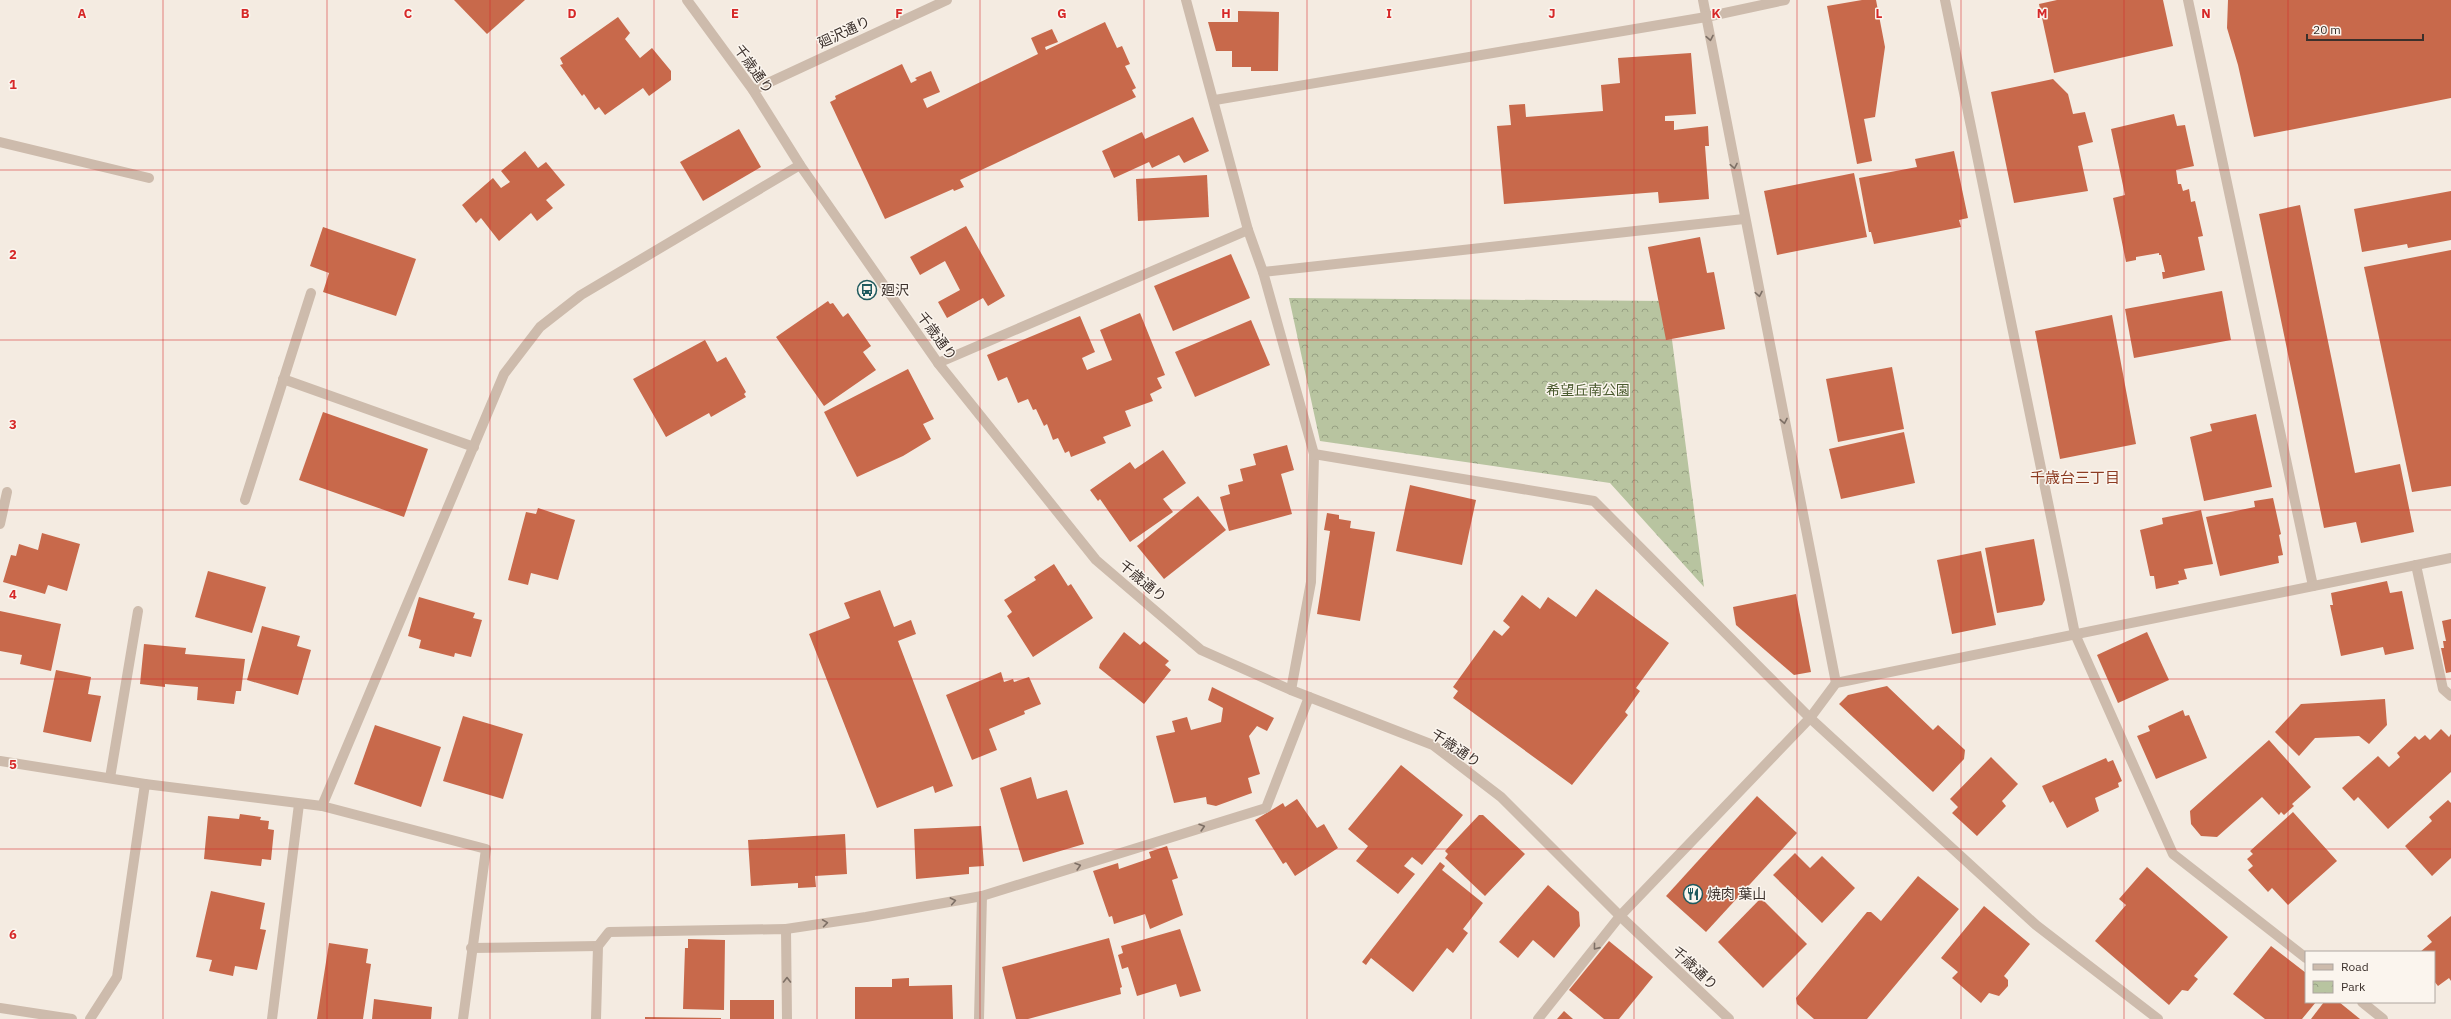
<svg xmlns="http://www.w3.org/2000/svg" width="2451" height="1019" font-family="'IBM Plex Sans','Noto Sans JP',sans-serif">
<defs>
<pattern id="park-crowns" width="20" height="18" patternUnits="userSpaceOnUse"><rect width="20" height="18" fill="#b8c4a0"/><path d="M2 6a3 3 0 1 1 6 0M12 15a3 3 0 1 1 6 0" fill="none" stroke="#97a083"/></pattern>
</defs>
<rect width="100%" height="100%" fill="#f4ebe1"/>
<path fill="url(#park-crowns)" d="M 1289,298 L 1667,301 L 1704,587 L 1610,483 L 1320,441 Z"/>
<g fill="#c8694b">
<path d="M 454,0 L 525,0 L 487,34 Z"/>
<path d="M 1862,0 L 1876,0 L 1885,47 L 1875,117 L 1864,119 L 1872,161 L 1857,164 L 1827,6 Z"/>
<path d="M 2057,0 L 2163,0 L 2173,46 L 2054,73 L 2039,4 Z"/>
<path d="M 2228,0 L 2451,0 L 2451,98 L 2254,137 L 2238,65 L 2227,28 Z"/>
<path d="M 1238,11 L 1279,12 L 1278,71 L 1251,71 L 1251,67 L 1232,67 L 1232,51 L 1216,51 L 1208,22 L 1238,22 Z"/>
<path d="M 618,17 L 630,33 L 625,39 L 640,58 L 652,48 L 671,71 L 671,80 L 649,96 L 643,88 L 605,115 L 599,107 L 595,110 L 584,94 L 582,96 L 560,65 L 563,64 L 560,58 Z"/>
<path d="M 1105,22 L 1117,48 L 1122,46 L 1130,64 L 1125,66 L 1136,88 L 1132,90 L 1136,97 L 960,180 L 964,187 L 954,191 L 953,189 L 885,219 L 830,102 L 836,99 L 835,96 L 902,64 L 911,83 L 917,80 L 915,78 L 931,71 L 940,92 L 923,99 L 927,108 L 1038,54 L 1031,38 L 1052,29 L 1058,42 L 1045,47 L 1046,50 Z"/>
<path d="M 1691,53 L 1696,114 L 1665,116 L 1665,121 L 1674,121 L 1674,130 L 1708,126 L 1709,146 L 1705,146 L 1709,199 L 1659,203 L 1658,192 L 1504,204 L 1497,126 L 1511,125 L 1509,105 L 1525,104 L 1526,117 L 1603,111 L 1601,85 L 1620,83 L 1618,58 Z"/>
<path d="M 2053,79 L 2068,94 L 2073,114 L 2085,112 L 2093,142 L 2078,146 L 2088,191 L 2014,203 L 1991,92 Z"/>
<path d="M 2174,114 L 2177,126 L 2185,125 L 2194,166 L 2176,170 L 2178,184 L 2181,184 L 2183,191 L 2189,189 L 2191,202 L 2195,201 L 2203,236 L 2198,237 L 2205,270 L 2163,279 L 2162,272 L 2165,272 L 2161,255 L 2159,255 L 2159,253 L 2136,257 L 2136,260 L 2126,262 L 2113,198 L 2125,195 L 2111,129 Z"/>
<path d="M 1193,117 L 1209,151 L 1184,163 L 1179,155 L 1152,168 L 1149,162 L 1114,178 L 1102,151 L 1142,132 L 1145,139 Z"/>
<path d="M 739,129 L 761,167 L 703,201 L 680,162 Z"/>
<path d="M 525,151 L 538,168 L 546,162 L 565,185 L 546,200 L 553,208 L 537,221 L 531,213 L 499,241 L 481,218 L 476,223 L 462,205 L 493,178 L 501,188 L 510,182 L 501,171 Z"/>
<path d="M 1954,151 L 1968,218 L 1959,220 L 1961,227 L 1874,244 L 1871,232 L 1869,232 L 1859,178 L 1917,167 L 1915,159 Z"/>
<path d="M 1854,173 L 1867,237 L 1777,255 L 1764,191 Z"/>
<path d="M 1207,175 L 1209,217 L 1138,221 L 1136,179 Z"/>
<path d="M 2451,191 L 2451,240 L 2408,248 L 2407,244 L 2362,252 L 2354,209 Z"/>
<path d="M 2300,205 L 2355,473 L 2400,464 L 2414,532 L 2361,543 L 2356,522 L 2324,528 L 2259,214 Z"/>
<path d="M 966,226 L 1005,296 L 988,306 L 983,298 L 947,318 L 938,302 L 960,290 L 945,261 L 920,275 L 910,257 Z"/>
<path d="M 323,227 L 416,259 L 396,316 L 323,292 L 329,273 L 310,266 Z"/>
<path d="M 1700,237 L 1707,273 L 1714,272 L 1725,329 L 1666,340 L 1648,247 Z"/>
<path d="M 2451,250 L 2451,486 L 2412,492 L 2364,267 Z"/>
<path d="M 1231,254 L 1250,298 L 1173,331 L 1154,286 Z"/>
<path d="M 2222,291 L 2231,340 L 2134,358 L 2125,309 Z"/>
<path d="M 828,301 L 830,304 L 833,303 L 843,317 L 848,313 L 871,346 L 863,352 L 876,370 L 824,406 L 776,337 Z"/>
<path d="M 1140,313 L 1165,375 L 1157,378 L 1162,388 L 1150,394 L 1153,401 L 1125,411 L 1131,426 L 1103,437 L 1106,443 L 1071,457 L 1069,451 L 1065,453 L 1058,438 L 1053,440 L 1047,424 L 1044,426 L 1036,409 L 1033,410 L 1028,399 L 1018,403 L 1007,377 L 998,381 L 987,355 L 1080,316 L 1095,352 L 1082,358 L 1087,370 L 1112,360 L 1100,330 Z"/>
<path d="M 2112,315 L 2136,444 L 2060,459 L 2035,331 Z"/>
<path d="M 1251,320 L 1270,365 L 1195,397 L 1175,352 Z"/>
<path d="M 705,340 L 717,362 L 726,357 L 746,392 L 744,394 L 746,397 L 711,417 L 709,413 L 666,437 L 633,379 Z"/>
<path d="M 1892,367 L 1904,429 L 1838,442 L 1826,379 Z"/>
<path d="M 908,369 L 934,419 L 923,424 L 931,439 L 903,456 L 857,477 L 824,412 Z"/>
<path d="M 323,412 L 428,449 L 404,517 L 299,480 Z"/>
<path d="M 2256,414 L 2272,487 L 2204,501 L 2190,437 L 2212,431 L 2210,424 Z"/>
<path d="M 1904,432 L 1915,483 L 1841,499 L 1829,449 Z"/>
<path d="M 1287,445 L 1294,470 L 1281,474 L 1292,514 L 1229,531 L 1220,497 L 1230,494 L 1228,485 L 1243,481 L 1240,469 L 1256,465 L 1253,454 Z"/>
<path d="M 1163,450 L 1186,483 L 1163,499 L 1173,512 L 1130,542 L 1100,499 L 1098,501 L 1090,490 L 1130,462 L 1135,469 Z"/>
<path d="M 1410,485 L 1476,500 L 1462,565 L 1396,551 Z"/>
<path d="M 1198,496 L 1226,530 L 1164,579 L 1137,546 Z"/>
<path d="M 2273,498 L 2281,534 L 2279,535 L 2283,555 L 2278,556 L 2279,563 L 2220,576 L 2206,517 L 2255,507 L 2254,501 Z"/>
<path d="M 538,508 L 575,520 L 558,580 L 531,573 L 528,585 L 508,580 L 526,512 L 536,514 Z"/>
<path d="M 2201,510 L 2213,564 L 2184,569 L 2187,579 L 2178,581 L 2179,584 L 2156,589 L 2154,576 L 2150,576 L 2140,530 L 2163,524 L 2162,518 Z"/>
<path d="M 1327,513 L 1339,515 L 1339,519 L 1351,521 L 1350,528 L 1375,532 L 1360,621 L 1317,614 L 1330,531 L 1324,530 Z"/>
<path d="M 42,533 L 80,544 L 67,591 L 48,585 L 45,594 L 3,582 L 11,555 L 16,556 L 19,544 L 38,550 Z"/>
<path d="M 2034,539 L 2045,600 L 2042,605 L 1997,613 L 1985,548 Z"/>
<path d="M 1981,551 L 1996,625 L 1952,634 L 1937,560 Z"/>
<path d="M 1054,564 L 1068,586 L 1071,584 L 1093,618 L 1033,657 L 1007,616 L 1012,612 L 1004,600 L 1036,580 L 1034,577 Z"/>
<path d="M 208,571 L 266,587 L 252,633 L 195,617 Z"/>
<path d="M 2387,581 L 2390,593 L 2402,591 L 2414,649 L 2385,655 L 2383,647 L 2341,656 L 2330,605 L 2333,605 L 2331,593 Z"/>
<path d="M 1596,589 L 1669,643 L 1636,688 L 1640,691 L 1625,712 L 1628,715 L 1572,785 L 1453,698 L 1458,691 L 1453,687 L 1494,630 L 1502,636 L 1510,627 L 1503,621 L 1522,595 L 1540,609 L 1548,597 L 1576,617 Z"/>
<path d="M 880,590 L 894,627 L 911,620 L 916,634 L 898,641 L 953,786 L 935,793 L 933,786 L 877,808 L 809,634 L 850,618 L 844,603 Z"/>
<path d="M 1796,594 L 1811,672 L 1794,675 L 1736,625 L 1733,607 Z"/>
<path d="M 419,597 L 475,613 L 473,618 L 482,620 L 471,657 L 455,653 L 454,657 L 419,648 L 421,640 L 408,636 Z"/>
<path d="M 0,611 L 61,624 L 51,671 L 20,664 L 22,655 L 0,651 Z"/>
<path d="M 2451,619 L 2451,672 L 2446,673 L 2441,648 L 2444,648 L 2443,641 L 2446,641 L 2442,621 Z"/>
<path d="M 262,626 L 300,636 L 297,646 L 311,650 L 298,695 L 247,680 Z"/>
<path d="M 1124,632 L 1140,645 L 1144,641 L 1169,661 L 1165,665 L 1171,670 L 1144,704 L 1099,668 L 1100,664 Z"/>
<path d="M 2147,632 L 2169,680 L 2118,703 L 2097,655 Z"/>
<path d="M 144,644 L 186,648 L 185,654 L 245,659 L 241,691 L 236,691 L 234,704 L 197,700 L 198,687 L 165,684 L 165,687 L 140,684 Z"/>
<path d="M 56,670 L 91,677 L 88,694 L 101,696 L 91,742 L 43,732 Z"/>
<path d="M 1001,672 L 1004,682 L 1013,679 L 1014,682 L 1029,677 L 1041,704 L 1024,711 L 1025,714 L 989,729 L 997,750 L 972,760 L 946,695 Z"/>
<path d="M 1887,686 L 1933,730 L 1938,725 L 1965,750 L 1964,759 L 1933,792 L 1839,704 L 1848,695 Z"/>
<path d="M 1212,687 L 1274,718 L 1267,731 L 1257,726 L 1249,736 L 1260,774 L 1248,778 L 1252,793 L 1216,806 L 1207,804 L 1206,797 L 1174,803 L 1156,736 L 1175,732 L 1172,721 L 1187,717 L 1191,730 L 1221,722 L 1223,708 L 1208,700 Z"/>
<path d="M 2385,699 L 2387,725 L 2369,744 L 2359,736 L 2315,738 L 2299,756 L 2275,732 L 2301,704 Z"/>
<path d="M 2183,710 L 2185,716 L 2189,715 L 2207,758 L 2156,779 L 2137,736 L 2150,731 L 2148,726 Z"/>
<path d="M 463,716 L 523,734 L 503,799 L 443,781 Z"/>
<path d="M 375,725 L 441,747 L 421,807 L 354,784 Z"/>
<path d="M 2441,729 L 2449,737 L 2451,734 L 2451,772 L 2388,829 L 2358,797 L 2354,801 L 2342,788 L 2378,756 L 2389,767 L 2400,757 L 2397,753 L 2415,736 L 2419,740 L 2425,735 L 2430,740 Z"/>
<path d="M 2269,740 L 2311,787 L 2292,804 L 2294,806 L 2284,815 L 2281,812 L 2279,815 L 2262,797 L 2217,837 L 2201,836 L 2191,824 L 2190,811 Z"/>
<path d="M 1991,757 L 2018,784 L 2002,801 L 2006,806 L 1977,836 L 1952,813 L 1958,807 L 1950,799 Z"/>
<path d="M 2106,758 L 2108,762 L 2113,760 L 2122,781 L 2118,783 L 2119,787 L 2095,798 L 2099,811 L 2067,828 L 2053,801 L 2050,803 L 2042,786 Z"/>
<path d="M 1401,765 L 1463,815 L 1422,865 L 1412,857 L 1404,866 L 1415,874 L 1398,894 L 1356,861 L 1368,846 L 1348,829 Z"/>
<path d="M 1031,777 L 1037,799 L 1067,790 L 1084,844 L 1023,862 L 1000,788 Z"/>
<path d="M 1757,796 L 1797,833 L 1706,932 L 1666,896 Z"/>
<path d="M 1297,799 L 1317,828 L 1324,824 L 1338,848 L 1295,876 L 1286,862 L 1283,864 L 1255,820 L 1283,803 L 1285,807 Z"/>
<path d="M 2448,800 L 2451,803 L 2451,858 L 2432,876 L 2405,846 L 2432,821 L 2429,817 Z"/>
<path d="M 2293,812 L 2337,861 L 2288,905 L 2272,888 L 2268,892 L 2248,870 L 2253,866 L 2247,859 L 2253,854 L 2250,851 Z"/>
<path d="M 240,814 L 261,817 L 260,820 L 269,821 L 268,829 L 274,830 L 271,860 L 262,859 L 261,866 L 204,859 L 208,816 L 239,819 Z"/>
<path d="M 1479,815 L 1483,815 L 1525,854 L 1485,896 L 1445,858 L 1448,854 L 1445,851 Z"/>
<path d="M 981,826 L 984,866 L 969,867 L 969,874 L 916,879 L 914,829 Z"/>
<path d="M 845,834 L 847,874 L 815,876 L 816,887 L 798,888 L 798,883 L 751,886 L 748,840 Z"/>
<path d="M 1167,846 L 1178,878 L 1172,880 L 1183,915 L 1150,929 L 1145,914 L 1114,924 L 1112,916 L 1109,917 L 1093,871 L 1118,863 L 1119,869 L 1151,858 L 1149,852 Z"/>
<path d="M 1795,853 L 1810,868 L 1822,856 L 1855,888 L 1822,923 L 1773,875 Z"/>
<path d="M 1440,862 L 1445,866 L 1442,870 L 1483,903 L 1463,929 L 1468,933 L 1453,953 L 1447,948 L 1413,992 L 1371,958 L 1366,965 L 1362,962 Z"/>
<path d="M 2147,867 L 2228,937 L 2194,976 L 2198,979 L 2188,991 L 2182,990 L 2169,1005 L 2095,941 L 2126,905 L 2119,899 Z"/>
<path d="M 1918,876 L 1959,909 L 1867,1019 L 1814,1019 L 1797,1004 L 1796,998 L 1867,912 L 1871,912 L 1881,921 Z"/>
<path d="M 1548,885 L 1579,912 L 1580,926 L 1554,958 L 1533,940 L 1518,958 L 1499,942 Z"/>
<path d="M 211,891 L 265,903 L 260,929 L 266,930 L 257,970 L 235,966 L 233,976 L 209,971 L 212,960 L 196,957 Z"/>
<path d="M 1761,898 L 1807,944 L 1763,988 L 1718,942 Z"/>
<path d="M 1984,906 L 2030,944 L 2004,976 L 2008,980 L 2008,986 L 1999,996 L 1989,993 L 1981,1003 L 1952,978 L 1958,972 L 1941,958 Z"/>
<path d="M 2451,916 L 2451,981 L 2449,978 L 2438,986 L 2434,981 L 2434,952 L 2420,952 L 2432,942 L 2427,936 Z"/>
<path d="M 1180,929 L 1201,991 L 1180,997 L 1176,984 L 1137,996 L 1128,967 L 1122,969 L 1118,955 L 1123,953 L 1121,946 Z"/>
<path d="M 1109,938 L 1122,987 L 1120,988 L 1121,994 L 1028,1019 L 1016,1019 L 1002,967 Z"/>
<path d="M 688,939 L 725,940 L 724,1010 L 683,1009 L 685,948 L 688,948 Z"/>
<path d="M 1609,941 L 1653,977 L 1619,1019 L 1604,1019 L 1569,990 Z"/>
<path d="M 329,943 L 368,949 L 366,963 L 371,964 L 363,1019 L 317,1019 Z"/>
<path d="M 2271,946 L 2306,973 L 2306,1002 L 2316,1002 L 2302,1019 L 2265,1019 L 2233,994 Z"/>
<path d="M 909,978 L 909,986 L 952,985 L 953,1019 L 855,1019 L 855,987 L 892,987 L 892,979 Z"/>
<path d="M 374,999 L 432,1007 L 431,1019 L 372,1019 Z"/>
<rect x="730" y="1000" width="44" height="19"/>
<path d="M 2324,1002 L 2339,1002 L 2360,1019 L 2311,1019 Z"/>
<path d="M 1564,1011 L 1573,1019 L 1557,1019 Z"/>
<path d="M 645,1017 L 721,1018 L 721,1019 L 645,1019 Z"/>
</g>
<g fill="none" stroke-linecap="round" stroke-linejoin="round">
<g stroke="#cdbbac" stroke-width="10">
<path d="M 283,379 L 474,447"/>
<path d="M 245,500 L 311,293"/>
<path d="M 0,524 L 7,492"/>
<path d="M 1810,718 L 2036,925 L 2158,1019"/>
<path d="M 110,778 L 138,611"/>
<path d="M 471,948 L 598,946"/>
<path d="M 0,1008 L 72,1019"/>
<path d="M 90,1019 L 117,977 L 145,784 L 322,806 L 486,849 L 463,1019"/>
<path d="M 272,1019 L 299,804"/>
<path d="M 596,1019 L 598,946 L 609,932 L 786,929 L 787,1019"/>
</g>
<g stroke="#cdbbac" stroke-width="10">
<path d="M 1186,0 L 1248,230 L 1263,272 L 1314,454 L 1311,582 L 1291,690"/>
<path d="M 1703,0 L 1836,683"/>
<path d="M 1945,0 L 2075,634 L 2173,854 L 2306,958"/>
<path d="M 2188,0 L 2313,586"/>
<path d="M 1215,100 L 1706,17 L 1785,0"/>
<path d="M 0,142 L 149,178"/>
<path d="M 1263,272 L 1744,219"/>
<path d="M 938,363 L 1248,230"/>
<path d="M 1314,454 L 1594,501 L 1810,718 L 1836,683 L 2451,558"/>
<path d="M 2416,565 L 2443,689 L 2451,696"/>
<path d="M 0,761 L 145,784"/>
<path d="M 322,806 L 504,374 L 540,327 L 581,295 L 800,165"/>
<path d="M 786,929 L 866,917 L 982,896 L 1266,808 L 1309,697"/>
<path d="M 2362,1002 L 2383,1019"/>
<path d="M 979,1019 L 982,896"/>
<path d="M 1538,1019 L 1620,916"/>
</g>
<g stroke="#cdbbac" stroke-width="10">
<path d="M 687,0 L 753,90 L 800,165 L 938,363 L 1096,560 L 1201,650 L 1291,690 L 1433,745 L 1501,797 L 1620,916 L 1729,1019"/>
<path d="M 753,90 L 947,0"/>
<path d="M 1620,916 L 1810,718"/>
</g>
</g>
<defs><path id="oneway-chevron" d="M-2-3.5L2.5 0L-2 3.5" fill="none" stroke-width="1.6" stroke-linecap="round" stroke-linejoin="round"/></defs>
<g stroke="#7d6f65">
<use href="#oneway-chevron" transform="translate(1710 38) rotate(79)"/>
<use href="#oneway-chevron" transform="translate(1734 166) rotate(79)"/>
<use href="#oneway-chevron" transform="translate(1759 294) rotate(79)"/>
<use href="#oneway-chevron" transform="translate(1784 421) rotate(79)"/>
<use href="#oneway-chevron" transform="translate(1202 827) rotate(-17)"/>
<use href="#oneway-chevron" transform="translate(1078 866) rotate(-17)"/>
<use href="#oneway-chevron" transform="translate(953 901) rotate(-11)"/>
<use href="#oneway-chevron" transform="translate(825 923) rotate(-8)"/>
<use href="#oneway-chevron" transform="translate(1596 947) rotate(129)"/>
<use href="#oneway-chevron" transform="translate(787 980) rotate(-90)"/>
</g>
<path fill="none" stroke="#d62828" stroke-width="1" stroke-opacity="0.55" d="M 163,0 L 163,1019M 327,0 L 327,1019M 490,0 L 490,1019M 654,0 L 654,1019M 817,0 L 817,1019M 980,0 L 980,1019M 1144,0 L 1144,1019M 1307,0 L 1307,1019M 1471,0 L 1471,1019M 1634,0 L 1634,1019M 1797,0 L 1797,1019M 1961,0 L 1961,1019M 2124,0 L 2124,1019M 2288,0 L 2288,1019M 0,170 L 2451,170M 0,340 L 2451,340M 0,510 L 2451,510M 0,679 L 2451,679M 0,849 L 2451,849"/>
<defs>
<g id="bus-ring" transform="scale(1)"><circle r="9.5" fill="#fbf5ee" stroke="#1f5a5e" stroke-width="1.5"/><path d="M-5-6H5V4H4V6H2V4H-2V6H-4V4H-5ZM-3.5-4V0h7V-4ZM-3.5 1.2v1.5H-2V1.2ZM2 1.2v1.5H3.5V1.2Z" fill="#1f5a5e"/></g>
<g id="restaurant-ring" transform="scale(1)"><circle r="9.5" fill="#fbf5ee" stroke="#1f5a5e" stroke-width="1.5"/><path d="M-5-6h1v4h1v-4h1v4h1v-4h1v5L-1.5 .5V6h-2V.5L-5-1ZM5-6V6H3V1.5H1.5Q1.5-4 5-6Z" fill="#1f5a5e"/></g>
</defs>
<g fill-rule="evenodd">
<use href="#bus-ring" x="867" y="290"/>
<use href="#restaurant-ring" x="1693" y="894"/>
</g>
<g text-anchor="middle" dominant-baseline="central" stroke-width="3" stroke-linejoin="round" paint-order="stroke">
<g font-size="14" fill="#3b302b" stroke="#fbf5ee">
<text transform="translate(844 32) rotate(-25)">廻沢通り</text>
<text transform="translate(754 69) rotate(55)">千歳通り</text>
<text transform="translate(937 336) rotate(54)">千歳通り</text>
<text transform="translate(1143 581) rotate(40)">千歳通り</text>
<text transform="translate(1456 748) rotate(34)">千歳通り</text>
<text transform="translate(1695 968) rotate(43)">千歳通り</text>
</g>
<g font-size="14" fill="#3b302b" stroke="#fbf5ee" text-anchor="start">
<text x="881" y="290">廻沢</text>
<text x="1707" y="894">焼肉 葉山</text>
</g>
<g font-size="14" fill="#4a5a2e" stroke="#fbf5ee">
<text x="1588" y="390">希望丘南公園</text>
</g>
<g font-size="15" fill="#8c3b22" stroke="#fbf5ee">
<text x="2075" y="477">千歳台三丁目</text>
</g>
</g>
<g font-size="13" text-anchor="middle" font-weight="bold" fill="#d62828" stroke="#fbf5ee" stroke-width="3" stroke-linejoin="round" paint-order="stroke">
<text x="82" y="18">A</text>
<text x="245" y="18">B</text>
<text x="408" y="18">C</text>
<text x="572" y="18">D</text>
<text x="735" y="18">E</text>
<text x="899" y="18">F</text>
<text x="1062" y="18">G</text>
<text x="1226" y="18">H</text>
<text x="1389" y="18">I</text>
<text x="1552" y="18">J</text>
<text x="1716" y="18">K</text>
<text x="1879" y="18">L</text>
<text x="2042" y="18">M</text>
<text x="2206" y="18">N</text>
<text x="13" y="89">1</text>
<text x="13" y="259">2</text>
<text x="13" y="429">3</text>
<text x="13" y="599">4</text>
<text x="13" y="769">5</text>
<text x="13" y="939">6</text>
</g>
<rect x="2305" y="951" width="130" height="52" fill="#fbf5ee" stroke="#aea6a0"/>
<rect x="2313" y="964" width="20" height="6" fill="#cdbbac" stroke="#aea6a0"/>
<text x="2341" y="971" font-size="12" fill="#3b302b">Road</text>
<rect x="2313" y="981" width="20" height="12" fill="url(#park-crowns)" stroke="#aea6a0"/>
<text x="2341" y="991" font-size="12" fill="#3b302b">Park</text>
<path d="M2307 34v6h116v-6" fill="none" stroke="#3b302b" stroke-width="2"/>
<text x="2313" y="34" font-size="12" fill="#3b302b" stroke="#fbf5ee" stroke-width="3" paint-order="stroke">20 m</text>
</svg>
